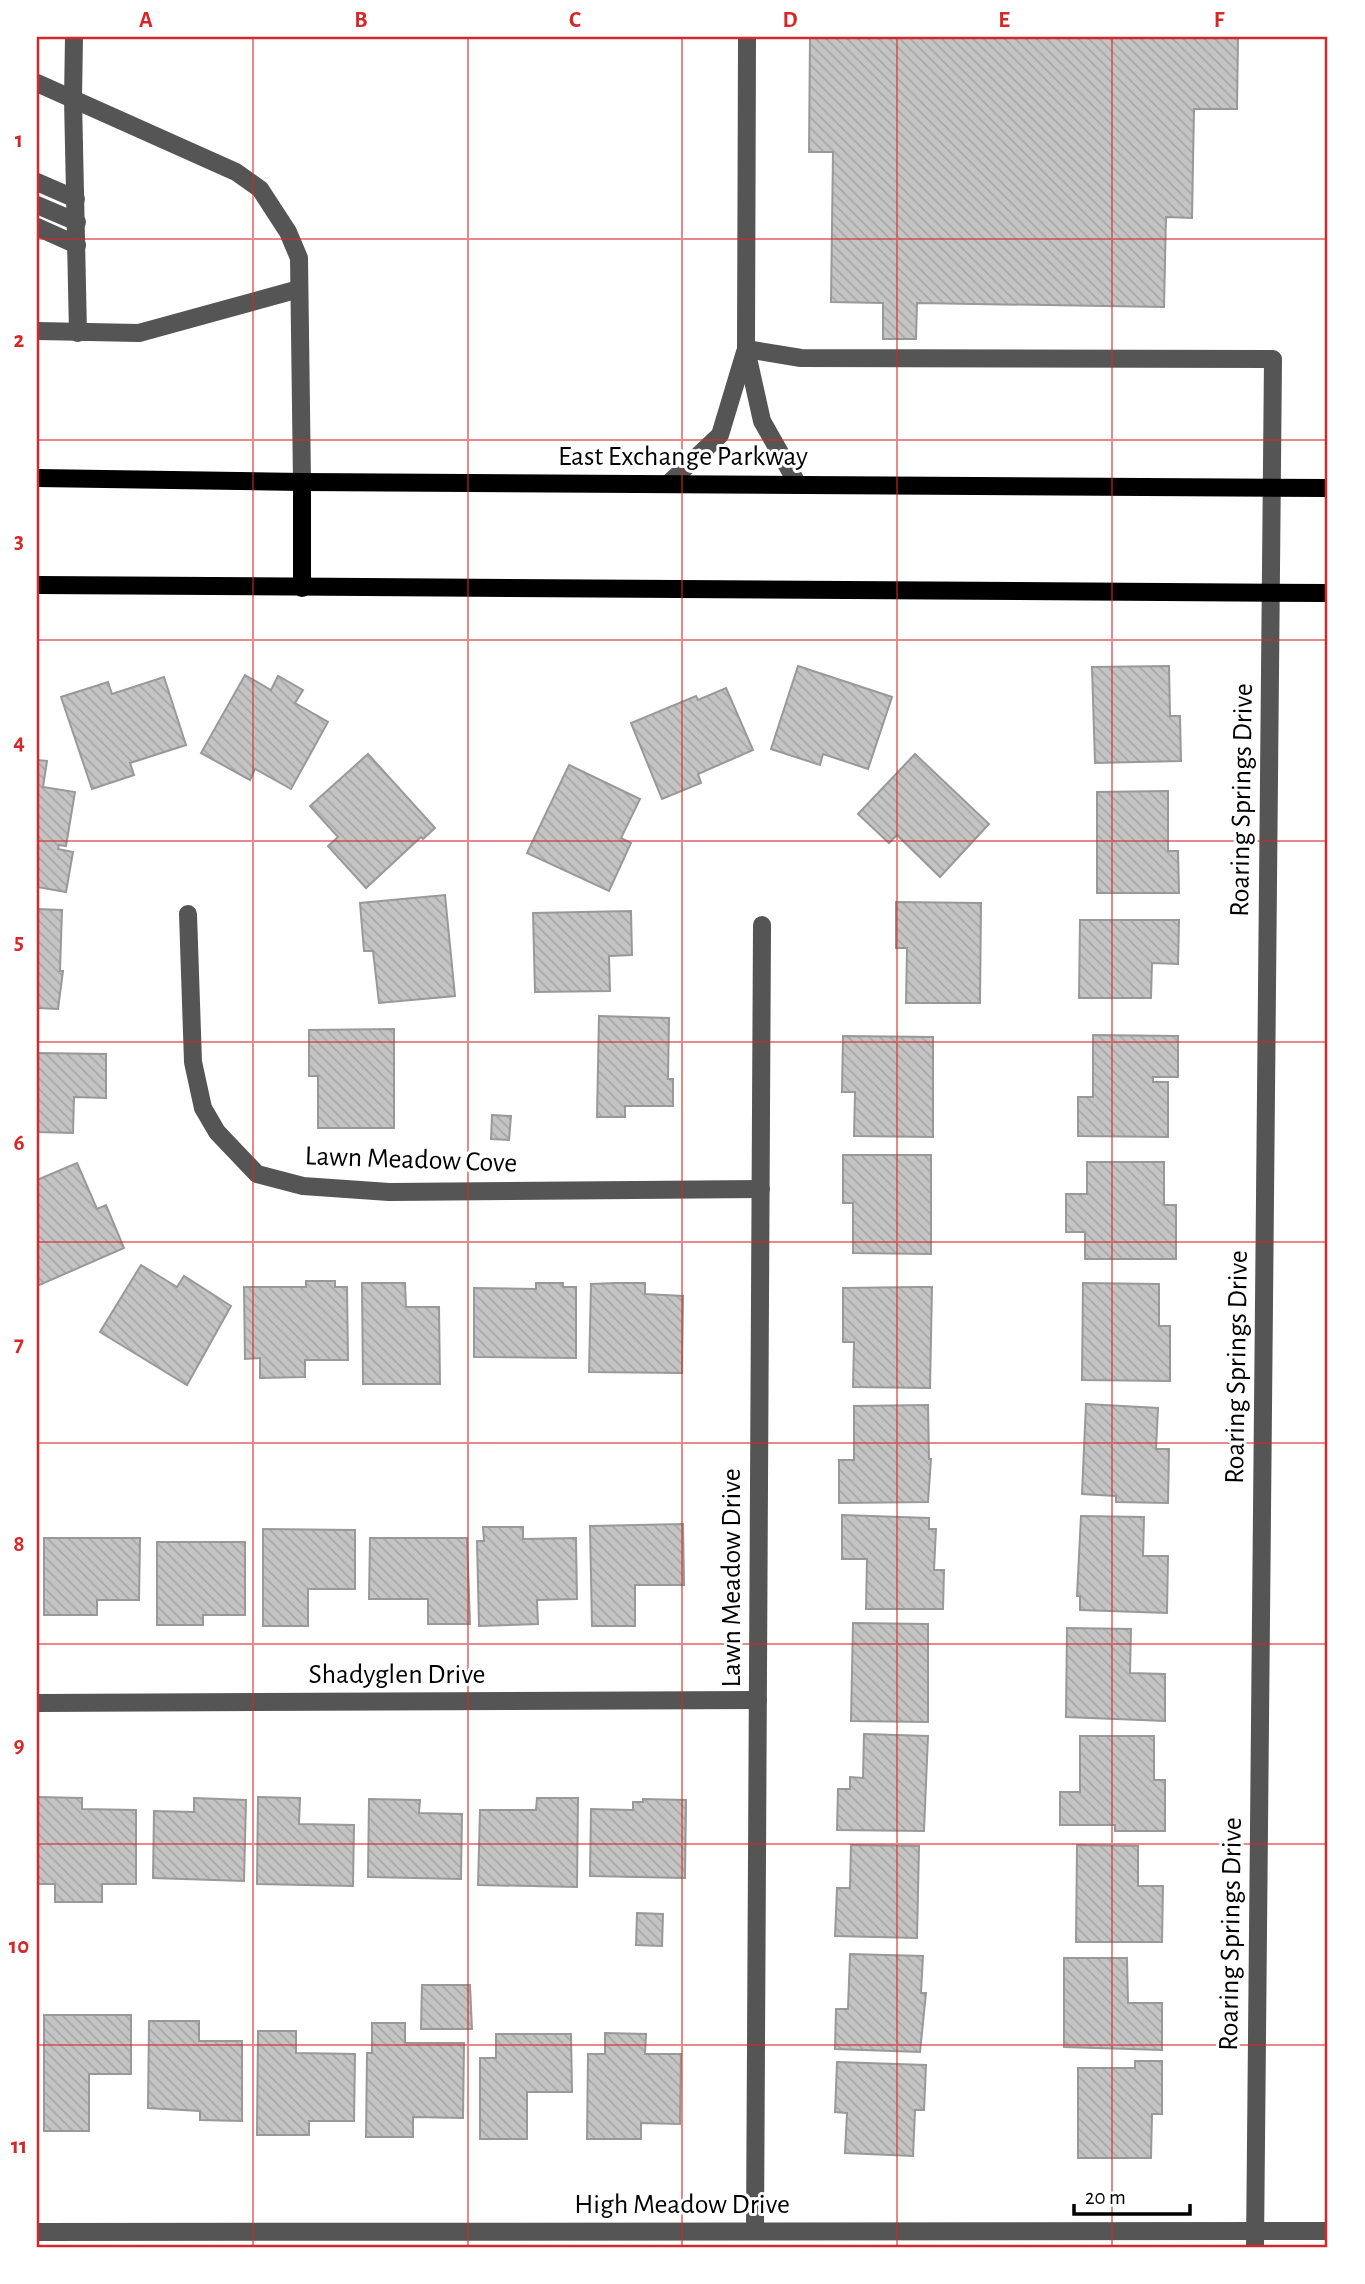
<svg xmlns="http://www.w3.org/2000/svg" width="1365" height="2284" font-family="'Alegreya Sans',sans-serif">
<defs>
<pattern id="building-back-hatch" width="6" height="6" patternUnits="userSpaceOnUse" patternTransform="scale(1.75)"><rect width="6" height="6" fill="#c4c4c4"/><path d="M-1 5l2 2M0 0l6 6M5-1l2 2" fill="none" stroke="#a7a7a7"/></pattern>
</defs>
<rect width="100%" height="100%" fill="#fff"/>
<g fill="url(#building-back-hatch)" stroke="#999" stroke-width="2">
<path d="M 810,37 L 1238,37 L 1237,109 L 1194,109 L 1192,218 L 1166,217 L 1164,307 L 917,303 L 916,339 L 883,339 L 883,303 L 831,302 L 833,152 L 809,152 Z"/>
<path d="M 798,666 L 892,697 L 868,769 L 823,754 L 820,765 L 771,749 Z"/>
<path d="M 1169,666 L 1170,716 L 1180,716 L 1181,761 L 1095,763 L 1092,667 Z"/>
<path d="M 245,675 L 271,690 L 278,676 L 303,690 L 295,703 L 328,722 L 291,789 L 255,769 L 250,780 L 201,753 Z"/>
<path d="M 164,677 L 186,745 L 130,763 L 134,775 L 92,789 L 61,697 L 108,682 L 112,694 Z"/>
<path d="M 726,688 L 753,750 L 698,774 L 701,783 L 662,799 L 631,723 L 696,696 L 698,700 Z"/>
<path d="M 368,754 L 435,828 L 423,839 L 421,837 L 366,888 L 328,846 L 338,837 L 310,806 Z"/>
<path d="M 915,754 L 989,824 L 940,877 L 897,835 L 889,843 L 858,814 Z"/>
<path d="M 37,760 L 47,761 L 43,787 L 75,792 L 66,846 L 59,845 L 58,849 L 73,852 L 66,892 L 37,887 Z"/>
<path d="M 569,765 L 640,799 L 621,838 L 631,843 L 609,891 L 527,853 Z"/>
<path d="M 1168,791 L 1168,851 L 1178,851 L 1179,893 L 1097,893 L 1097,792 Z"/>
<path d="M 445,895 L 455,996 L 379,1003 L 373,951 L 364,951 L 360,903 Z"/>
<path d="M 896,902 L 981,903 L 980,1003 L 906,1003 L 907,948 L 896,948 Z"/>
<path d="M 37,909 L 62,910 L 60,971 L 63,971 L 58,1009 L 37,1008 Z"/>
<path d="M 631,911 L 632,955 L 609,956 L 610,991 L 535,992 L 533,913 Z"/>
<path d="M 1080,920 L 1179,920 L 1178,964 L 1152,963 L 1151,998 L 1079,998 Z"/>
<path d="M 599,1016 L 669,1018 L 668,1079 L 673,1079 L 673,1106 L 625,1106 L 625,1117 L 597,1117 Z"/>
<path d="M 394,1029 L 394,1128 L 318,1128 L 318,1076 L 309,1076 L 309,1030 Z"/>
<path d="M 1093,1035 L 1178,1036 L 1178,1077 L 1153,1077 L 1153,1082 L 1168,1082 L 1168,1137 L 1078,1136 L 1078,1097 L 1093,1097 Z"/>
<path d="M 843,1036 L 933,1037 L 933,1137 L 854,1136 L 855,1092 L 842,1092 Z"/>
<path d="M 37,1053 L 106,1054 L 106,1098 L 74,1097 L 73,1133 L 37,1132 Z"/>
<path d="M 492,1115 L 511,1116 L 509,1140 L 491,1139 Z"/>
<path d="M 843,1155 L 931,1155 L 931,1254 L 853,1253 L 853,1203 L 843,1203 Z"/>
<path d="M 1087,1162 L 1164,1162 L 1164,1205 L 1176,1205 L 1176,1259 L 1085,1259 L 1085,1232 L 1066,1232 L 1066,1194 L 1087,1194 Z"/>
<path d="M 77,1163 L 97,1209 L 106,1205 L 124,1248 L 37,1286 L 37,1180 Z"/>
<path d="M 141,1265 L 177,1287 L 184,1276 L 231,1306 L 187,1385 L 100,1332 Z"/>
<path d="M 306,1281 L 335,1281 L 335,1287 L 347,1287 L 348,1360 L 305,1360 L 305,1377 L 260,1378 L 260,1358 L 245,1359 L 244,1287 L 306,1287 Z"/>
<path d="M 362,1283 L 405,1283 L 406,1307 L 439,1307 L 440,1384 L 363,1384 Z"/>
<path d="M 536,1283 L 563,1283 L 563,1287 L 576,1287 L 576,1358 L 474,1357 L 474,1288 L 536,1289 Z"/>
<path d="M 617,1283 L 645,1283 L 645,1294 L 683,1296 L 682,1373 L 589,1372 L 591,1284 Z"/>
<path d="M 1083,1283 L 1159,1284 L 1159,1326 L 1170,1326 L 1170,1381 L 1082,1380 Z"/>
<path d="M 917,1287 L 932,1287 L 930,1388 L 853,1387 L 854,1342 L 843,1342 L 843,1288 Z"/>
<path d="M 1086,1404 L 1158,1408 L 1156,1449 L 1169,1449 L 1168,1503 L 1116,1502 L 1116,1496 L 1082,1494 Z"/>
<path d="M 928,1405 L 929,1459 L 931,1459 L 928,1502 L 839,1503 L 839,1460 L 854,1460 L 854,1406 Z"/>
<path d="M 842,1515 L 929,1518 L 929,1529 L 936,1529 L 934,1570 L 944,1570 L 943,1609 L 866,1609 L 867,1559 L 842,1559 Z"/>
<path d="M 1081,1516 L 1144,1517 L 1143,1556 L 1168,1556 L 1167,1613 L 1080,1610 L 1080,1596 L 1077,1596 Z"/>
<path d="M 683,1524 L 684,1585 L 635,1585 L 635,1626 L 592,1626 L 590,1526 Z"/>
<path d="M 483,1527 L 523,1527 L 523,1539 L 576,1538 L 577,1599 L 537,1600 L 538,1624 L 479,1626 L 477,1541 L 484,1541 Z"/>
<path d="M 263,1529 L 355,1530 L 355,1589 L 308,1589 L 308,1626 L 263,1626 Z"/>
<path d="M 44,1538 L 140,1538 L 139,1600 L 97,1600 L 97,1615 L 44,1615 Z"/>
<path d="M 370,1538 L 467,1538 L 470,1624 L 428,1624 L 428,1599 L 369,1599 Z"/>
<path d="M 157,1542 L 245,1542 L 245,1615 L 203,1615 L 203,1625 L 157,1625 Z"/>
<path d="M 853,1623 L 928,1624 L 928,1722 L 851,1721 Z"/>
<path d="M 1067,1628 L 1131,1629 L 1130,1673 L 1165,1674 L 1165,1721 L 1066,1717 Z"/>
<path d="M 864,1734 L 928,1736 L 924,1831 L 837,1830 L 838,1789 L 850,1789 L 850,1777 L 863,1778 Z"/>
<path d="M 1080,1736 L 1154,1736 L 1154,1780 L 1165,1780 L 1165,1831 L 1115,1831 L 1115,1825 L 1060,1825 L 1060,1792 L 1080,1792 Z"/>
<path d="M 37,1797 L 82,1798 L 82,1809 L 136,1810 L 136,1884 L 102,1884 L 102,1902 L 55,1902 L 55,1884 L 37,1884 Z"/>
<path d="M 258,1797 L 300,1798 L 299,1824 L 354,1825 L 353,1886 L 257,1884 Z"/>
<path d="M 194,1798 L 246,1800 L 244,1881 L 153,1878 L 154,1811 L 194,1812 Z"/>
<path d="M 537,1798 L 578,1798 L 577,1887 L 478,1885 L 480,1810 L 536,1810 Z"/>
<path d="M 369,1799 L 420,1800 L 419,1813 L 462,1814 L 461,1879 L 368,1877 Z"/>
<path d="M 643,1799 L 686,1800 L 685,1878 L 590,1876 L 591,1809 L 633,1810 L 633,1802 L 643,1802 Z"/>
<path d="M 851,1845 L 919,1846 L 917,1938 L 835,1936 L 837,1888 L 850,1888 Z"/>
<path d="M 1077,1845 L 1138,1846 L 1138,1886 L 1163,1886 L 1162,1942 L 1076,1942 Z"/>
<path d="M 637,1913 L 663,1914 L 662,1946 L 636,1945 Z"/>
<path d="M 850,1954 L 923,1956 L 921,1993 L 926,1993 L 920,2052 L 835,2049 L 836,2009 L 848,2009 Z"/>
<path d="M 1064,1958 L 1127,1958 L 1128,2003 L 1162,2003 L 1162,2050 L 1064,2047 Z"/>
<path d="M 422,1985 L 470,1985 L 472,2029 L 421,2029 Z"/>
<path d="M 44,2015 L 131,2015 L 131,2074 L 89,2074 L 89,2131 L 44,2131 Z"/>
<path d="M 149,2021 L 199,2021 L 199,2041 L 242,2041 L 242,2121 L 200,2120 L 200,2111 L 148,2108 Z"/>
<path d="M 372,2023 L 405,2023 L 405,2043 L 464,2043 L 463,2118 L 413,2117 L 413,2137 L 366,2137 L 367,2053 L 372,2053 Z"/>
<path d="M 258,2031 L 296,2031 L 296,2053 L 355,2054 L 354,2121 L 309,2121 L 309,2135 L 257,2135 Z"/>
<path d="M 605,2033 L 646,2034 L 645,2054 L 681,2054 L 680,2124 L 641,2123 L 641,2139 L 587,2139 L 588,2054 L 605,2054 Z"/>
<path d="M 496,2034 L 571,2034 L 572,2092 L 527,2092 L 527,2139 L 480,2139 L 480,2058 L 496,2058 Z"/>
<path d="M 1135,2061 L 1162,2061 L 1162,2114 L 1152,2114 L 1151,2158 L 1078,2158 L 1078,2068 L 1135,2068 Z"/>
<path d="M 837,2062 L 926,2065 L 924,2110 L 915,2110 L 913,2156 L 845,2153 L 847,2113 L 835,2112 Z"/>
</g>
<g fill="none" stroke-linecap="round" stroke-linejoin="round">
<g stroke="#555" stroke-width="18">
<path d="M 74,37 L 73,99 L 78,333"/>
<path d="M 747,37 L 746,349 L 762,421 L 797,483"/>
<path d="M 37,83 L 236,172 L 260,189 L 288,232 L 299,258 L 302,482"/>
<path d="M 37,182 L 76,199"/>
<path d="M 37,205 L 77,222"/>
<path d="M 37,227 L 77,245"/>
<path d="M 37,331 L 139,333 L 299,289"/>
<path d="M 746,349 L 801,358 L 1273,359 L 1255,2247"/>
<path d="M 669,483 L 720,435 L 745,352"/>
<path d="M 188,914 L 193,1062 L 203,1108 L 217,1132 L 257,1174 L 303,1186 L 389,1192 L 761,1189"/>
<path d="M 37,1703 L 758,1700"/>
<path d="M 755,2231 L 762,925"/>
<path d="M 37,2232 L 1328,2231"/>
</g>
<g stroke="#000" stroke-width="18">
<path d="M 37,478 L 302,482 L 1328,488"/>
<path d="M 302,482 L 302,588"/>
<path d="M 37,585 L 1328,593"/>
</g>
</g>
<path fill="none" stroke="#d62828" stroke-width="2" stroke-opacity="0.55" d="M 253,37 L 253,2247M 468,37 L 468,2247M 682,37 L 682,2247M 897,37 L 897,2247M 1112,37 L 1112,2247M 37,239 L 1328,239M 37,440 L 1328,440M 37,640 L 1328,640M 37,841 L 1328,841M 37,1042 L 1328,1042M 37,1242 L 1328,1242M 37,1443 L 1328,1443M 37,1644 L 1328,1644M 37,1844 L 1328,1844M 37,2045 L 1328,2045"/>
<g text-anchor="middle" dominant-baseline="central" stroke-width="6" stroke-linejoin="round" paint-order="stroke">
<g font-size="28" fill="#000" stroke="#fff">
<text x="683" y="457">East Exchange Parkway</text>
<text transform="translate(1242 800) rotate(-89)">Roaring Springs Drive</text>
<text transform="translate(411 1160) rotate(2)">Lawn Meadow Cove</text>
<text transform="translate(1237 1367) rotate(-89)">Roaring Springs Drive</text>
<text transform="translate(732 1578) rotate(-90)">Lawn Meadow Drive</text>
<text x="397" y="1675">Shadyglen Drive</text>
<text transform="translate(1231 1934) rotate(-89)">Roaring Springs Drive</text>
<text x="682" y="2205">High Meadow Drive</text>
</g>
</g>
<rect width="1365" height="2284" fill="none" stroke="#ffffff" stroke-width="77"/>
<path d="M1074 2204v10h116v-10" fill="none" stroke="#000000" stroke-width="3.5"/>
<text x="1085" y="2204" font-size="21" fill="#000000" stroke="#ffffff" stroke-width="5" paint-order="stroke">20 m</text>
<rect x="38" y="38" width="1288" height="2208" fill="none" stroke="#d62828" stroke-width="2.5"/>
<g font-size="23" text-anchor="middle" font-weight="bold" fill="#d62828">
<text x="146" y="27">A</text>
<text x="361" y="27">B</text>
<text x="575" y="27">C</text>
<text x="790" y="27">D</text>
<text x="1004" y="27">E</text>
<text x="1219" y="27">F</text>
<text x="19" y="147">1</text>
<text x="19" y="347">2</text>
<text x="19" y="548">3</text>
<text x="19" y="749">4</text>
<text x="19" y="949">5</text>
<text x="19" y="1150">6</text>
<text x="19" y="1351">7</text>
<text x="19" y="1551">8</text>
<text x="19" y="1752">9</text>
<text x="19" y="1953">10</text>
<text x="19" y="2153">11</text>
</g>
</svg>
